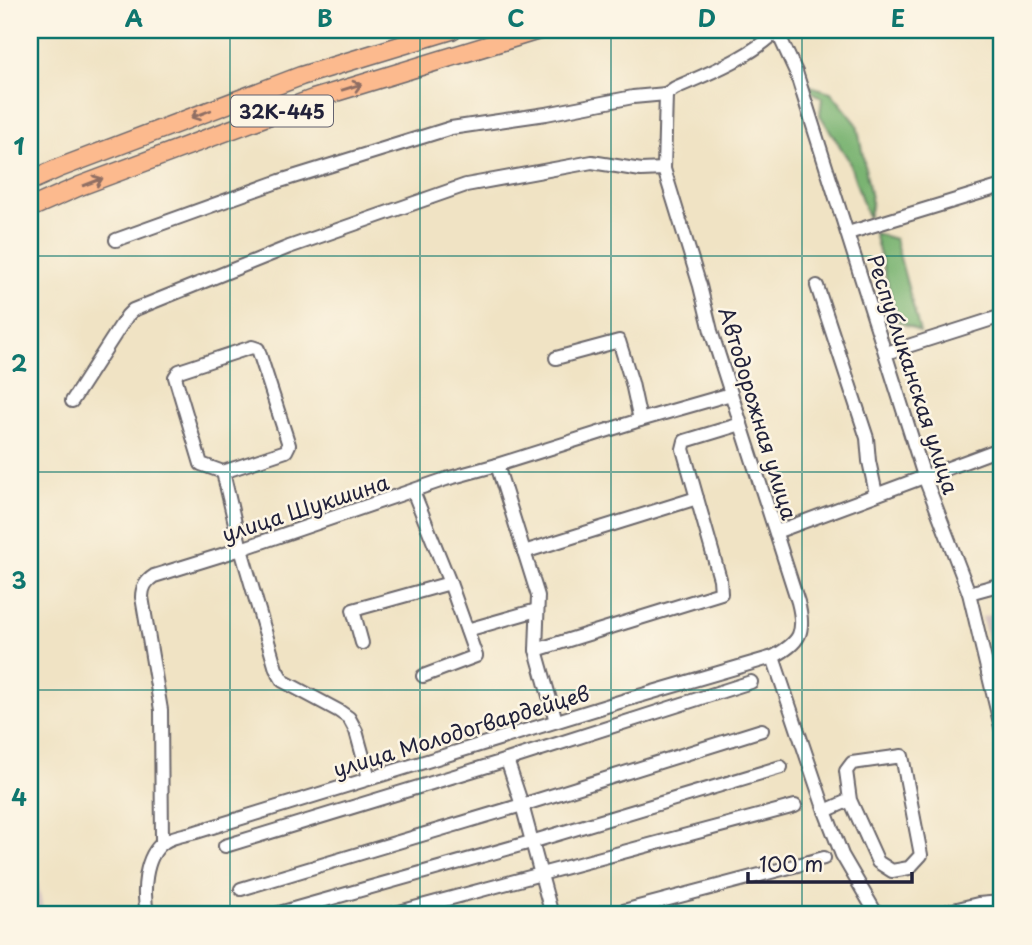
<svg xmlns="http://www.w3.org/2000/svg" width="1032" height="945" font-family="'Playpen Sans',sans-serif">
<rect width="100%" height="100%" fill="#fcf5e5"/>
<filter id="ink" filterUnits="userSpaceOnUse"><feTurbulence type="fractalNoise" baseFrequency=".0143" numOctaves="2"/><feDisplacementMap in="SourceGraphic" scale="14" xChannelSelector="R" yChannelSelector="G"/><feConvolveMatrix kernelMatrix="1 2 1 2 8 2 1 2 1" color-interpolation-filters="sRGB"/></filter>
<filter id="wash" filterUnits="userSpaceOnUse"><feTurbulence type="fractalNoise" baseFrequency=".00686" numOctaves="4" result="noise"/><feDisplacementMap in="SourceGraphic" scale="28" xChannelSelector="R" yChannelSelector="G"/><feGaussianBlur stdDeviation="1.57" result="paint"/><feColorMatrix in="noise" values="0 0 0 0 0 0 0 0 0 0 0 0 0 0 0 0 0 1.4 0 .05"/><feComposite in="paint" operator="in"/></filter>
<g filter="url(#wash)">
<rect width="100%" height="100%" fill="#f0e3c4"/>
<g fill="#d1bfbe">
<path d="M 1002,611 L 1002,701 L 982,617 Z"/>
<path d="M 30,843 L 31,843 L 44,915 L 30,915 Z"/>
</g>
<g fill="#7ab472" stroke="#4e6b56" stroke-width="2">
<path d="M 797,82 L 831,92 L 857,124 L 872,204 L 868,218 L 848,159 L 820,115 L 822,98 Z"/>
<path d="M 874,233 L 895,239 L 920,332 L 898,321 Z"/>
</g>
</g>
<g filter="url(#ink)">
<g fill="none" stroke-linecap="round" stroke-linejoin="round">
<g stroke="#6a666b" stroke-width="16">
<g id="minor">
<path d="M 777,31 L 796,72 L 924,476 L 969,593 L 1002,731"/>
<path d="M 848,233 L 1002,186"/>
<path d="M 116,240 L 280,181 L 451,128 L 546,114 L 633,97 L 666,94"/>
<path d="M 817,286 L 867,438 L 869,461 L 876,494"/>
<path d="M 252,347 L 258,349 L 289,445 L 286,451 L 223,472 L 201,464 L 175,377 L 179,371 Z"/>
<path d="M 886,353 L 1002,316"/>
<path d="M 556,358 L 619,341 L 632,383 L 640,420"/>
<path d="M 72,401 L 127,316 L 133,310 L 289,247 L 466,185 L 592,162 L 641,170 L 664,169"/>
<path d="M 497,465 L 538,596 L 536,650 L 556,721"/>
<path d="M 223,472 L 241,549 L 276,669 L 283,681 L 339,711 L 349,718 L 356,731 L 369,778"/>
<path d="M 413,491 L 450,583 L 476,656 L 423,676"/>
<path d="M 776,532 L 1002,448"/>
<path d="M 524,552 L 697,498"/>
<path d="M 969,593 L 1002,584"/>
<path d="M 467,630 L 537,610"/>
<path d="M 362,643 L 353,610 L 450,583"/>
<path d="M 536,650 L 721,593 L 720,579 L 683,449 L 685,441 L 741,424"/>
<path d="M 773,657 L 825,811 L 842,855 L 877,915"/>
<path d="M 988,673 L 1002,664"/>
<path d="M 507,760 L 522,805 L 552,915"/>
<path d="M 825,811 L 850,800 L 878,862 L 892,871 L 909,868 L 921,855 L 902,756 L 852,763 L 846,771 L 850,800"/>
<path d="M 162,843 L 161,710 L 142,597 C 142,587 146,581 154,576 L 241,549 L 446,479 L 497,465 L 640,420 L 731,394"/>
<path d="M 225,846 L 507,760 L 751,682"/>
<path d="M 241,889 L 522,805 L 762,730"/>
<path d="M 148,915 C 142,894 144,856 164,842 C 173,836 185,835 196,832 L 629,699 L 773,657 C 800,642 806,633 798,602 L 711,331 L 700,286 L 664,169 L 666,94 L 675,88 C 711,72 749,58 778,30"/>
<path d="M 272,915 L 531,842 L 781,767"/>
<path d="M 388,915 L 795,806"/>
<path d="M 608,915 L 824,858"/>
<path d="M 933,915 L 978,904 L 1002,902"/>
</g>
</g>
<g stroke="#6a666b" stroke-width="21">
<g id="highway">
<path d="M 30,181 L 59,168 L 301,76 L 452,30"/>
<path d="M 30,208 L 80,186 L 313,99 L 539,30"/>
</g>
</g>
<use href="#minor" stroke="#fff" stroke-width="12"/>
<use href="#highway" stroke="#fcba8e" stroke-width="18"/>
</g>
<defs><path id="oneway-shaft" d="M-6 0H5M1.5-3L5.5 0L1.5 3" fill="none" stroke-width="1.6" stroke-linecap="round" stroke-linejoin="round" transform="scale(1.75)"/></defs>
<g stroke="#8f6e64">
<use href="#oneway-shaft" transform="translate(352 87) rotate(-17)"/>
<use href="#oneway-shaft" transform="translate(201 114) rotate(159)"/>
<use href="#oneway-shaft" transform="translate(93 182) rotate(-21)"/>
</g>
</g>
<path fill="none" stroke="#0f766e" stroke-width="2" stroke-opacity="0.55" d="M 230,30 L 230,915M 420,30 L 420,915M 611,30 L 611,915M 802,30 L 802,915M 30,256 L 1002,256M 30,472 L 1002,472M 30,690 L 1002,690"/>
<g text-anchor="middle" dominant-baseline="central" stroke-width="5" stroke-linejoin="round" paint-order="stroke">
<rect fill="#fcf5e5" stroke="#63616e" stroke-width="2" x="231" y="95.5" width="102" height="31" rx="5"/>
<g font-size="19" font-weight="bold" fill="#22223b">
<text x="282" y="111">32К-445</text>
</g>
<g font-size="21" fill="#22223b" stroke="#fcf5e5">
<text transform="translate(914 374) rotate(72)">Республиканская улица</text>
<text transform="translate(759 413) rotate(73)">Автодорожная улица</text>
<text transform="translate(305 507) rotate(-18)">улица Шукшина</text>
<text transform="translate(461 730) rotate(-17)">улица Молодогвардейцев</text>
</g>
</g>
<rect width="1032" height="945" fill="none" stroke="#fcf5e5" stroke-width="77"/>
<path d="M748 872v10h164v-10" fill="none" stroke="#22223b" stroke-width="3.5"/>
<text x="759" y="872" font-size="21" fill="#22223b" stroke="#fcf5e5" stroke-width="5" paint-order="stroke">100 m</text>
<rect x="38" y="38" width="955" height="868" fill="none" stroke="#0f766e" stroke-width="2.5"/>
<g font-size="23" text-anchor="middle" font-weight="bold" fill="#0f766e">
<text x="134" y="27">A</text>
<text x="325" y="27">B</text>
<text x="516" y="27">C</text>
<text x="707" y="27">D</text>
<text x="898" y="27">E</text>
<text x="19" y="155">1</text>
<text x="19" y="372">2</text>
<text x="19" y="589">3</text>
<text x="19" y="806">4</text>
</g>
</svg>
